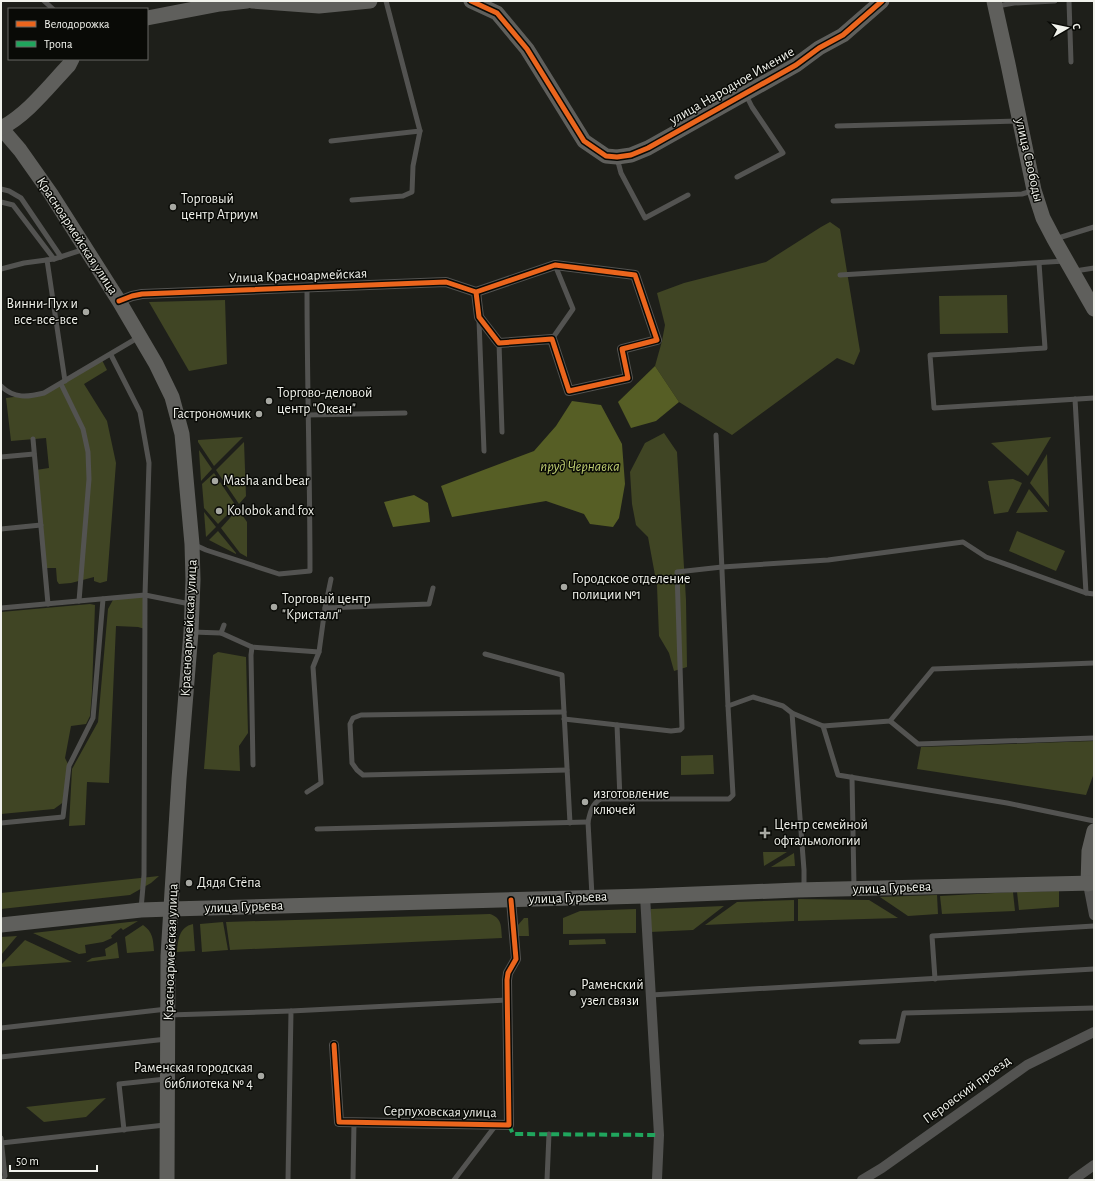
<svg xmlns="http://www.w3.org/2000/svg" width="1095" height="1181" font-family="'Alegreya Sans',sans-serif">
<rect width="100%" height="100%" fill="#1e1f1a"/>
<g fill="#404524">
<path d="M 830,222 L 840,229 L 860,351 L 854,365 L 837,358 L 732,435 L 679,402 L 655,366 L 662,341 L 665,325 L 657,293 L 684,283 L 766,262 L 821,227 Z"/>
<path d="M 1007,295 L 1008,333 L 940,334 L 939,296 Z"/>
<path d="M 225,300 L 227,364 L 189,371 L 149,302 Z"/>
<path d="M 102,360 L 107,370 L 84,384 L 107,421 L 116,463 L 107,581 L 100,583 L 94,581 L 94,577 L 71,583 L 59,584 L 57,581 L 56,568 L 45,568 L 36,470 L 49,468 L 46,438 L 11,441 L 6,398 L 44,393 Z"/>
<path d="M 664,433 L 677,452 L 686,600 L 687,667 L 674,671 L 669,653 L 659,636 L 657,586 L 648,537 L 636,525 L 632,504 L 630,472 L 645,443 Z"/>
<path d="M 243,437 L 214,466 L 198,442 L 198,440 Z"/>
<path d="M 1051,437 L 1028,476 L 991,443 Z"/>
<path d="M 244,442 L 246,496 L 239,504 L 216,470 Z"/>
<path d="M 199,450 L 212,469 L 201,481 Z"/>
<path d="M 1047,454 L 1049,507 L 1030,483 Z"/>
<path d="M 214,473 L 236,506 L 218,524 L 204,508 L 202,484 Z"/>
<path d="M 1013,479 L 1022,483 L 1008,512 L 994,514 L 988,481 Z"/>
<path d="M 1029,489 L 1048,512 L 1016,513 Z"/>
<path d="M 238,509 L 247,522 L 247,557 L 240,553 L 221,528 Z"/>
<path d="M 204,512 L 216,527 L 206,537 Z"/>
<path d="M 218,531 L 236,553 L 236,554 L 209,540 Z"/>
<path d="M 1017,531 L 1065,551 L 1056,571 L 1009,551 Z"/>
<path d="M 145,595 L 145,629 L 138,627 L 116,626 L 109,783 L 87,782 L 85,825 L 69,826 L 72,769 L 98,722 L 108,609 L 114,598 Z"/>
<path d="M 90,604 L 95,605 L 92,691 L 90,716 L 86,724 L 71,726 L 65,758 L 69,766 L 65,801 L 54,809 L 1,814 L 1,612 Z"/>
<path d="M 218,652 L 246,657 L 248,733 L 239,746 L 240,771 L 204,769 L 213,655 Z"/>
<path d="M 1094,741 L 1094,773 L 1086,795 L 917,769 L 921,747 Z"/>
<path d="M 713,755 L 714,774 L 681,775 L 681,756 Z"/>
<path d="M 763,852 L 787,852 L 764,866 Z"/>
<path d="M 794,853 L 795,866 L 771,867 Z"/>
<path d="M 159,876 L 151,883 L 130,895 L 1,909 L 1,893 Z"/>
<path d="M 1059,891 L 1059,907 L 1019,910 L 1017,892 Z"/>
<path d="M 1013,892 L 1015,911 L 942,914 L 940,896 Z"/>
<path d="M 937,895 L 938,914 L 908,916 L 880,897 Z"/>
<path d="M 798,899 L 869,900 L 898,918 L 798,921 Z"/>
<path d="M 794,900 L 794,921 L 705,925 L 737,902 Z"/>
<path d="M 724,906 L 693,930 L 650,932 L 651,909 Z"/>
<path d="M 636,909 L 636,933 L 563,934 L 563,918 L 580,911 Z"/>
<path d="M 490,914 C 502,918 501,926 502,938 L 230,950 L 226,922 Z"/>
<path d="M 524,918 L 528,918 L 529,936 L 518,936 L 518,925 Z"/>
<path d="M 138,921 L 123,930 L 121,928 L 111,936 L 112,938 L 103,942 L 85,945 L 86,953 L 79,954 L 33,933 Z"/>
<path d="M 223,922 L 228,950 L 202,952 L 200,924 Z"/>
<path d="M 193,924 L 195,951 L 177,952 C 178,940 179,927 193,924 Z"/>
<path d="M 143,925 C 153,932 153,939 154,951 L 127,953 L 125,937 Z"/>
<path d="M 17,936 L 1,955 L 1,937 Z"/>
<path d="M 605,939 L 606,944 L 569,945 L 569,940 Z"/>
<path d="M 25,940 L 72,962 L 1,967 L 1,965 Z"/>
<path d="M 117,942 L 119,958 L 86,962 L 92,958 L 106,956 L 105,949 Z"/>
<path d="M 106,1098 L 86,1117 L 44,1122 L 26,1107 Z"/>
</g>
<g fill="#565e25">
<path d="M 655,366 L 679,402 L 656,421 L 631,428 L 618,402 Z"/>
<path d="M 572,401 L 601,405 L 622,444 L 625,484 L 619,518 L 613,527 L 590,524 L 584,514 L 546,501 L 452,517 L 441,486 L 534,451 L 556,426 Z"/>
<path d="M 414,495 L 428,503 L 430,522 L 393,527 L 384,502 Z"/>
</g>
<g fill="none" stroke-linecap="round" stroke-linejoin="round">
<g stroke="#535351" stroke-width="5">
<path d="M 44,1 L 53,9"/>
<path d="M 1069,1 L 1071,62"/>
<path d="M 997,6 L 1014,3 L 1055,1"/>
<path d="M 837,126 L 1018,121"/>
<path d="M 331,141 L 420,131 L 386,1"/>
<path d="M 617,158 L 621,173 L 645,218 L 688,195"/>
<path d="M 737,177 L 783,153 L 752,107 L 746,95"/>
<path d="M 1,189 L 9,191 L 21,198 L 61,257"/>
<path d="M 352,200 L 403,196 L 412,192 L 413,166 L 420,131"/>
<path d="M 833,201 L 1022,194 L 1032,191"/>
<path d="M 1,202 L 13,205 L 54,259"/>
<path d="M 1055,239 L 1094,227"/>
<path d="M 47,260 L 65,381"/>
<path d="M 1039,263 L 1045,348 L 930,355 L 934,408 L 1094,398"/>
<path d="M 1,269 L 24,263 L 54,259 L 85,249"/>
<path d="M 1075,271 L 1094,268"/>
<path d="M 840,275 L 1065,261"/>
<path d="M 479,320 L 484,451"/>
<path d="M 552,339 L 573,309 L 555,265"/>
<path d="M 499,343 L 502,432"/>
<path d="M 111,355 L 140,412 L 149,463 L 145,595 L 144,875 L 141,909"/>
<path d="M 61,384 L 83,429 L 88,452 L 89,479 L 79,601"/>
<path d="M 1,386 C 14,399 28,397 44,393 L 139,337"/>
<path d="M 1075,399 L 1086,593"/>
<path d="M 308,415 L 405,413"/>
<path d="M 716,435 L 728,706"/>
<path d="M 33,439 L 48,604"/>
<path d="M 1,457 L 34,454"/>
<path d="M 1,529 L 41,525"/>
<path d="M 195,545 L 206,550 L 279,574 L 310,571 C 310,477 307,383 307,288"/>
<path d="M 1,608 L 145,595 L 190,604"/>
<path d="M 325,608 L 429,604 L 433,588"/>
<path d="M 192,632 L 221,633 L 252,647 L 319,652"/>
<path d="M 221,633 L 224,625"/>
<path d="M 252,647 L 251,655 L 253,765"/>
<path d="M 485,654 L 562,675 L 570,823"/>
<path d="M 564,712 L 361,715 L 353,718 L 350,724 L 352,763 L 357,770 L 363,775 L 567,770"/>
<path d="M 792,713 L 804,870 L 804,888"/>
<path d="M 564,719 L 671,731 L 680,730 L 682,728 L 677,572 L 722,567 L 828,560 L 963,542 L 986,557 L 1086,593 L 1094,594"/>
<path d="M 890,721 L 918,744 L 1094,738"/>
<path d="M 617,725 L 620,799"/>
<path d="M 823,726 L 838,775 L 1007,803 L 1094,821"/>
<path d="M 852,777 L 854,887"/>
<path d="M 307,792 L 321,783 L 313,667 L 319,652 L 325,608 L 331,579"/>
<path d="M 1,823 L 63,817 L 69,766 L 93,718 L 103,599"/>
<path d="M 317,829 L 588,822"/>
<path d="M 592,896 L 588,822 C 590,813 592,803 601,799 L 729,799 L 733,795 L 728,706 L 753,697 L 783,706 L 792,713 L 823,726 L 890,721 L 933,669 L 1094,663"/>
<path d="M 935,979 L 932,936 L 1094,926"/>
<path d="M 651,995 L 1094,969"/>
<path d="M 169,1015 L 291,1011"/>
<path d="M 1,1028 L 167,1009"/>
<path d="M 861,1042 L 898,1041 L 904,1013 L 1094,1008"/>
<path d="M 1,1057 L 167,1039"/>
<path d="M 124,1130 L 119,1084 L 166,1079"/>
<path d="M 1,1138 L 5,1176 L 2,1180"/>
<path d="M 1,1143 L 165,1125"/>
<path d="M 288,1180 L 291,1011 L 507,1000"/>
<path d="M 353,1180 L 354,1122"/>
<path d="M 454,1180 L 496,1125"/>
<path d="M 547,1180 L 549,1134"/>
</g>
<g stroke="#535351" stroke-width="10">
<path d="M 119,301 L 132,296 L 142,294 L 446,282 L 476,292 L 479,317 L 499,343 L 552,339 L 569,391 L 628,378 L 622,349 L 657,340 L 635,275 L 555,265 L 476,292"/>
<path d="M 1088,884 L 1094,915"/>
<path d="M 645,896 L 659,1135 L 657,1179"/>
<path d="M 334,1045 L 339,1122 L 509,1125 L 507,980 L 508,973 L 516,959 L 511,900"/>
<path d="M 862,1180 L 882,1168 L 1027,1065 L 1094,1032"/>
<path d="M 1073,1180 L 1094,1165"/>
</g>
<g stroke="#5f5f5c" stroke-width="15">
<path d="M 252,1 L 319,6 L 370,1"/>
<path d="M 471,1 L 497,13 L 527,49 L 584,141 L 606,156 L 617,157 L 631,155 L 648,148 L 796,65 L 819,48 L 843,35 L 882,1"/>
<path d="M 994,1 L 1008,64 L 1034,190 L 1043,218 L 1054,239 L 1094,309"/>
<path d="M 147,18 L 220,4 L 247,1"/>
<path d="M 1,128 L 20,150 L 51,194 L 119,301 L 156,364 L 172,397 L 182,434 L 192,544 L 193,580 L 191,632 L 179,779 L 168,956 L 167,1180"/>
<path d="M 1,128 C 27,115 49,86 69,65 L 72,59"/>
<path d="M 1088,884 L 1089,851 L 1094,831"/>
<path d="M 1,925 L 141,910 L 171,909 L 645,896 L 797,890 L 1094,883"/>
</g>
<path stroke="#20a55d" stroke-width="4" stroke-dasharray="8 4" stroke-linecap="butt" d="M 509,1125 L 513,1134 L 659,1135"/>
<g stroke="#090a06" stroke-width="8">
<g id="cycleway">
<path d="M 471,1 L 497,13 L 527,49 L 584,141 L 606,156 L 617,157 L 631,155 L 648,148 L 796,65 L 819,48 L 843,35 L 882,1"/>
<path d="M 119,301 L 132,296 L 142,294 L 446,282 L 476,292 L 479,317 L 499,343 L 552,339 L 569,391 L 628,378 L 622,349 L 657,340 L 635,275 L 555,265 L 476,292"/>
<path d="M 334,1045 L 339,1122 L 509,1125 L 507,980 L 508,973 L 516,959 L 511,900"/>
</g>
</g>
<use href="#cycleway" stroke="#eb651d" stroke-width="5"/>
</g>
<g fill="#a7a8a2" stroke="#090a06" stroke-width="1.5">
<circle cx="173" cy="207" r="4"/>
<circle cx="86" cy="312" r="4"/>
<circle cx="269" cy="401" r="4"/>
<circle cx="259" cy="414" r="4"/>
<circle cx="215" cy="481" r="4"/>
<circle cx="219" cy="511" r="4"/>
<circle cx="564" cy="587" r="4"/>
<circle cx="274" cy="607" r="4"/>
<circle cx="585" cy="802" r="4"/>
<path d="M763 827h4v4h4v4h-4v4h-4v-4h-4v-4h4z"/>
<circle cx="189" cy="883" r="4"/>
<circle cx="573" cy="993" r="4"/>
<circle cx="261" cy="1076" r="4"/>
</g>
<g text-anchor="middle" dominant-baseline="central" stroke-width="3" stroke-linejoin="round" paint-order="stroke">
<g font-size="14" fill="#f1f2ec" stroke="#090a06">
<text transform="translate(732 86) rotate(-30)">улица Народное Имение</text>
<text transform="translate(1029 160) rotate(77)">улица Свободы</text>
<text transform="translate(77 236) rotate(57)">Красноармейская улица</text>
<text transform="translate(298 276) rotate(-2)">Улица Красноармейская</text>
<text transform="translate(189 628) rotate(-87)">Красноармейская улица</text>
<text transform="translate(892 888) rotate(-2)">улица Гурьева</text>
<text transform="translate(568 898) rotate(-2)">улица Гурьева</text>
<text transform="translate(244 907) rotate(-2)">улица Гурьева</text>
<text transform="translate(171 952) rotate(-88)">Красноармейская улица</text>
<text transform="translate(967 1090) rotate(-36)">Перовский проезд</text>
<text transform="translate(440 1112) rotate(1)">Серпуховская улица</text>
</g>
<g font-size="14" fill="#f1f2ec" stroke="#090a06" text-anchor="start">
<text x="181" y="199">Торговый<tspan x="181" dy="16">центр Атриум</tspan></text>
<text x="78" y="304" text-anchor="end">Винни-Пух и<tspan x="78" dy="16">все-все-все</tspan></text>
<text x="277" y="393">Торгово-деловой<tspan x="277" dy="16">центр "Океан"</tspan></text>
<text x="251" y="414" text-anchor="end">Гастрономчик</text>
<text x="223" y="481">Masha and bear</text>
<text x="227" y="511">Kolobok and fox</text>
<text x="572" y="579">Городское отделение<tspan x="572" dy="16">полиции №1</tspan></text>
<text x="282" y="599">Торговый центр<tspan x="282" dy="16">"Кристалл"</tspan></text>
<text x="593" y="794">изготовление<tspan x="593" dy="16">ключей</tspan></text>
<text x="774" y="825">Центр семейной<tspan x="774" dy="16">офтальмологии</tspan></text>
<text x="197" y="883">Дядя Стёпа</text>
<text x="581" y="985">Раменский<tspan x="581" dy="16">узел связи</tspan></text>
<text x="253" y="1068" text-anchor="end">Раменская городская<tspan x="253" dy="16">библиотека № 4</tspan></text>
</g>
<g font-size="15" font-style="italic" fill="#bccb70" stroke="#090a06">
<text x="580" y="466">пруд Чернавка</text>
</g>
</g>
<rect width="1095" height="1181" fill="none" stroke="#f1f2ec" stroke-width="4"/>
<rect x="8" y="8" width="140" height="52" fill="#090a06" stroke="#666762"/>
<rect x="16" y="21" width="20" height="6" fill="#eb651d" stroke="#666762"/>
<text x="44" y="28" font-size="12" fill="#f1f2ec">Велодорожка</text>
<rect x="16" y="41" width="20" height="6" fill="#20a55d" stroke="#666762"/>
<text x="44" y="48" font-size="12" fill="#f1f2ec">Тропа</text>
<g transform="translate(1067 28) rotate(81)" stroke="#090a06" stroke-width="3" paint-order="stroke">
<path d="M0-3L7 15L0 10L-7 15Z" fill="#f1f2ec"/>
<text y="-6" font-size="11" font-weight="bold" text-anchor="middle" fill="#f1f2ec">С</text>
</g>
<path d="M10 1165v6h87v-6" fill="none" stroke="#f1f2ec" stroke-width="2"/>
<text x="16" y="1165" font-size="12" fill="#f1f2ec" stroke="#090a06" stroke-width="3" paint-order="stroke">50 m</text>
</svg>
